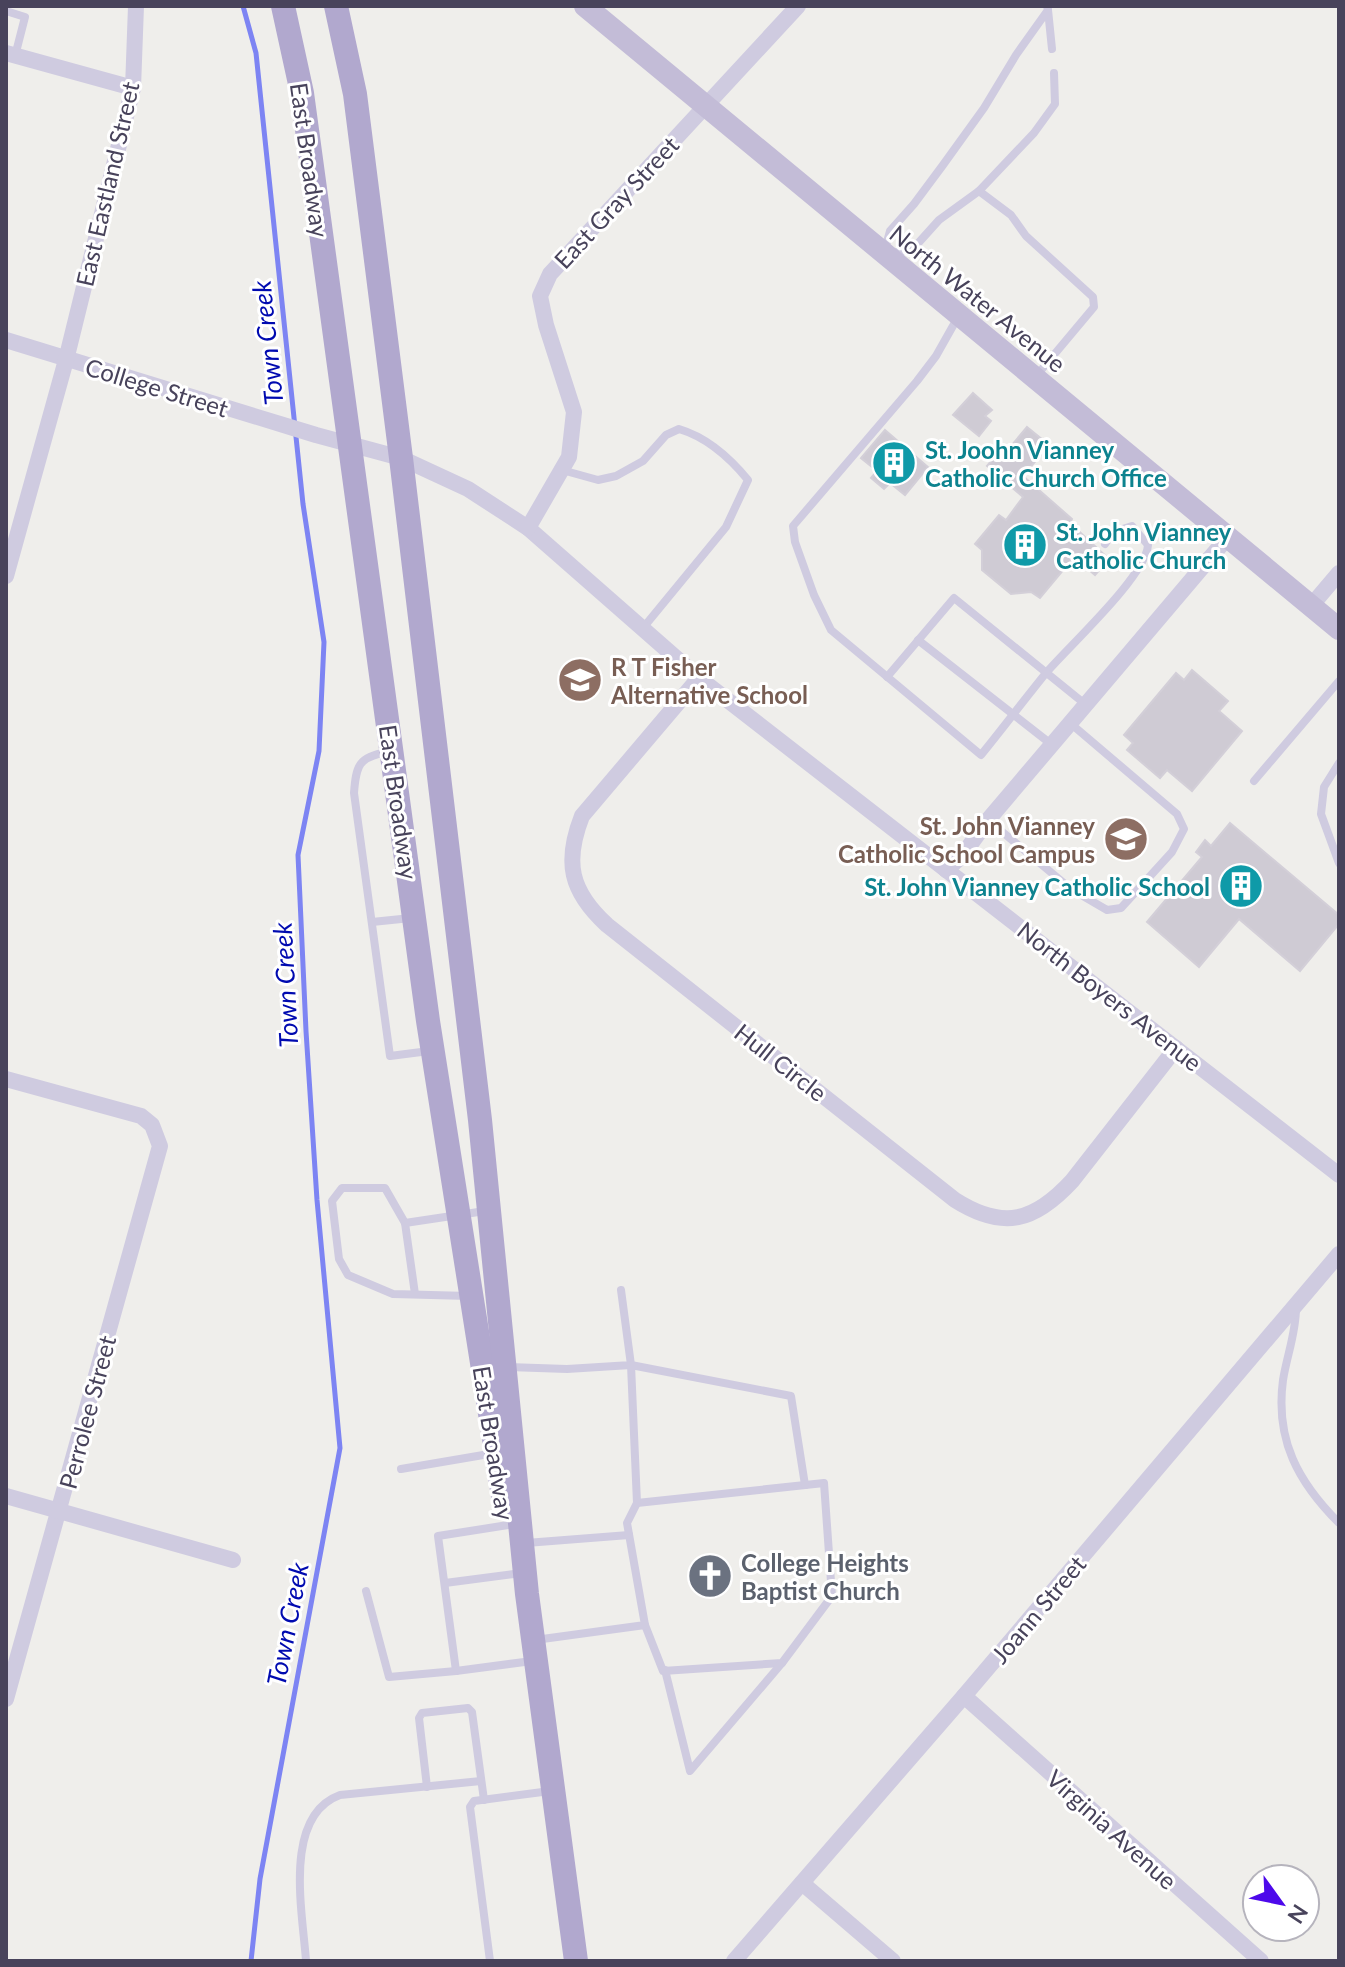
<svg xmlns="http://www.w3.org/2000/svg" width="1345" height="1967" font-family="Lato,sans-serif">
<rect width="100%" height="100%" fill="#efeeeb"/>
<g fill="none" stroke-linecap="round" stroke-linejoin="round">
<path stroke="#7d84f3" stroke-width="5" d="M 243,6 L 256,53 L 303,504 L 324,642 L 319,751 L 298,855 L 306,1031 L 317,1200 L 340,1448 L 260,1879 L 251,1961"/>
</g>
<g fill="#cfcbd4" stroke="#d3cfd8" stroke-width="2">
<path d="M 973,393 L 992,410 L 985,416 L 991,421 L 979,436 L 953,415 Z"/>
<path d="M 1027,427 L 1049,445 L 1023,476 L 1072,519 L 1070,523 L 1109,559 L 1095,575 L 1074,557 L 1040,598 L 1031,592 L 1011,594 L 982,570 L 982,550 L 975,544 L 999,515 L 1006,520 L 1023,497 L 987,466 L 997,454 L 1001,458 Z"/>
<path d="M 885,430 L 928,467 L 905,495 L 890,483 L 884,489 L 871,478 L 877,471 L 861,458 Z"/>
<path d="M 1192,670 L 1228,701 L 1219,711 L 1242,731 L 1192,791 L 1167,770 L 1160,778 L 1127,750 L 1133,743 L 1124,735 L 1176,673 L 1184,680 Z"/>
<path d="M 1230,823 L 1339,915 L 1339,924 L 1300,971 L 1239,919 L 1199,967 L 1147,922 L 1202,857 L 1196,852 L 1205,840 L 1211,846 Z"/>
</g>
<g fill="none" stroke-linecap="round" stroke-linejoin="round">
<g stroke="#cfcbe0" stroke-width="8">
<path d="M 1048,10 L 1052,49"/>
<path d="M 6,11 L 25,17 L 15,56"/>
<path d="M 979,191 L 1011,215 L 1026,236 L 1093,297 L 1094,307 L 1037,375"/>
<path d="M 885,249 L 890,231 L 914,204 L 943,165 L 984,108 L 1016,55 L 1048,10 L 1047,6"/>
<path d="M 891,253 L 912,250 L 939,220 L 979,191 L 1034,133 L 1055,104 L 1054,73"/>
<path d="M 958,317 L 936,356 L 917,381 L 793,526 L 795,542 L 814,595 L 831,630 L 981,755 C 1003,728 1024,700 1046,673 C 1069,646 1146,576 1148,545 L 1132,526 L 1113,532 L 1105,544"/>
<path d="M 562,470 L 598,480 L 616,476 L 643,461 L 666,435 L 679,429 C 706,437 730,458 748,480 L 726,527 L 643,628"/>
<path d="M 918,640 L 1051,744"/>
<path d="M 887,677 L 954,598 L 1085,704"/>
<path d="M 387,752 C 359,757 356,765 354,793 L 390,1056 L 429,1051"/>
<path d="M 1339,763 L 1324,787 L 1321,814 L 1339,863"/>
<path d="M 1254,781 L 1339,681"/>
<path d="M 988,820 L 1071,889 L 1107,910 L 1121,908 L 1172,852 L 1184,829 L 1177,814 L 1070,723"/>
<path d="M 372,922 L 411,918"/>
<path d="M 405,1223 L 415,1294"/>
<path d="M 469,1296 L 393,1294 L 348,1275 L 339,1259 L 332,1201 L 342,1188 L 385,1188 L 405,1223 L 485,1211"/>
<path d="M 1296,1308 C 1296,1333 1287,1355 1283,1380 C 1275,1440 1298,1482 1339,1523"/>
<path d="M 506,1367 L 567,1369 L 631,1365 L 621,1290"/>
<path d="M 401,1469 L 495,1453"/>
<path d="M 637,1503 L 824,1483 L 832,1596 L 782,1663 L 663,1671 L 645,1625"/>
<path d="M 508,1525 L 438,1536 L 456,1671 L 532,1661"/>
<path d="M 526,1543 L 629,1535"/>
<path d="M 445,1583 L 514,1574"/>
<path d="M 366,1591 L 389,1677 L 456,1671"/>
<path d="M 535,1640 L 645,1625 L 627,1523 L 637,1503 L 631,1365 L 791,1396 L 805,1485"/>
<path d="M 665,1670 L 690,1771 L 782,1663"/>
<path d="M 427,1787 L 419,1718 L 422,1713 L 468,1708 L 472,1712 L 484,1800"/>
<path d="M 306,1961 C 303,1914 282,1816 340,1795 L 481,1781"/>
<path d="M 490,1961 L 470,1807 L 474,1801 L 550,1791"/>
</g>
<g stroke="#cfcbe0" stroke-width="16">
<path d="M 6,53 L 133,88"/>
<path d="M 6,340 L 316,435 L 401,458 L 468,489 L 528,528 L 699,678 L 1339,1175"/>
<path d="M 528,528 L 569,457 L 574,412 L 546,325 L 540,296 L 550,274 L 798,6"/>
<path d="M 6,576 L 66,360 L 133,88 L 136,6"/>
<path d="M 1311,606 L 1339,573"/>
<path d="M 699,678 L 582,816 C 564,862 570,891 607,925 L 955,1200 C 1004,1231 1035,1221 1072,1181 L 1176,1048"/>
<path d="M 946,870 L 962,856 L 988,820 L 1227,538"/>
<path d="M 6,1079 L 141,1116 L 152,1125 L 160,1146 L 6,1699"/>
<path d="M 6,1496 L 233,1560"/>
<path d="M 964,1696 L 1261,1961"/>
<path d="M 802,1883 L 893,1961"/>
<path d="M 734,1961 L 964,1696 L 1339,1254"/>
</g>
<path stroke="#c3bcd7" stroke-width="22" d="M 585,6 L 1339,629"/>
<g stroke="#b1a8ce" stroke-width="24">
<path d="M 283,6 L 302,93 L 428,1021 L 503,1496"/>
<path d="M 336,6 L 355,94 L 401,458 L 480,1120 L 527,1594 L 576,1961"/>
</g>
</g>
<defs>
<g id="building-disc" transform="scale(2.3)"><circle r="9.5" fill="#0f9aa8" stroke="#fff"/><path d="M-4-6H4V6H1V3H-1V6H-4ZM-2.5-4.3h1.7v1.8h-1.7ZM.8-4.3h1.7v1.8H.8ZM-2.5-1h1.7V.8h-1.7ZM.8-1h1.7V.8H.8Z" fill="#fff"/></g>
<g id="school-disc" transform="scale(2.3)"><circle r="9.5" fill="#8d6e63" stroke="#fff"/><path d="M0-5L7-2L0 1L-7-2ZM-4 1L0 2.5L4 1V4Q0 6-4 4Z" fill="#fff"/></g>
<g id="church-disc" transform="scale(2.3)"><circle r="9.5" fill="#6b7280" stroke="#fff"/><path d="M-1.2-6h2.4v3.5h3.3v2.4h-3.3V6h-2.4V-.1h-3.3v-2.4h3.3Z" fill="#fff"/></g>
</defs>
<g fill-rule="evenodd">
<use href="#building-disc" x="894" y="463"/>
<use href="#building-disc" x="1025" y="545"/>
<use href="#school-disc" x="580" y="680"/>
<use href="#school-disc" x="1126" y="839"/>
<use href="#building-disc" x="1241" y="886"/>
<use href="#church-disc" x="710" y="1576"/>
</g>
<g text-anchor="middle" dominant-baseline="central" stroke-width="6" stroke-linejoin="round" paint-order="stroke">
<g font-size="24" fill="#48435b" stroke="#fff">
<text transform="translate(310 160) rotate(82)">East Broadway</text>
<text transform="translate(107 184) rotate(-77)">East Eastland Street</text>
<text transform="translate(616 202) rotate(-47)">East Gray Street</text>
<text transform="translate(978 298) rotate(39)">North Water Avenue</text>
<text transform="translate(157 387) rotate(17)">College Street</text>
<text transform="translate(399 802) rotate(82)">East Broadway</text>
<text transform="translate(1110 996) rotate(38)">North Boyers Avenue</text>
<text transform="translate(781 1062) rotate(38)">Hull Circle</text>
<text transform="translate(87 1412) rotate(-75)">Perrolee Street</text>
<text transform="translate(494 1443) rotate(81)">East Broadway</text>
<text transform="translate(1038 1609) rotate(-50)">Joann Street</text>
<text transform="translate(1112 1829) rotate(42)">Virginia Avenue</text>
</g>
<g font-size="24" font-weight="bold" fill="#0d838f" stroke="#fff" text-anchor="start">
<text x="925" y="449">St. Joohn Vianney<tspan x="925" dy="28">Catholic Church Office</tspan></text>
<text x="1056" y="531">St. John Vianney<tspan x="1056" dy="28">Catholic Church</tspan></text>
<text x="1210" y="886" text-anchor="end">St. John Vianney Catholic School</text>
</g>
<g font-size="24" font-weight="bold" fill="#785e54" stroke="#fff" text-anchor="start">
<text x="611" y="666">R T Fisher<tspan x="611" dy="28">Alternative School</tspan></text>
<text x="1095" y="825" text-anchor="end">St. John Vianney<tspan x="1095" dy="28">Catholic School Campus</tspan></text>
</g>
<g font-size="24" font-weight="bold" fill="#5b616d" stroke="#fff" text-anchor="start">
<text x="741" y="1562">College Heights<tspan x="741" dy="28">Baptist Church</tspan></text>
</g>
<g font-size="26" font-style="italic" fill="#000ab0" stroke="#fff">
<text transform="translate(267 343) rotate(-96)">Town Creek</text>
<text transform="translate(285 985) rotate(-93)">Town Creek</text>
<text transform="translate(287 1624) rotate(-79)">Town Creek</text>
</g>
</g>
<rect width="1345" height="1967" fill="none" stroke="#48435b" stroke-width="16"/>
<g transform="translate(1281 1903) rotate(123)"><circle r="38" fill="#ffffff" stroke="#b6b4bd" stroke-width="2"/>
<path d="M0-6L14 30L0 20L-14 30Z" fill="#4d09eb"/>
<text y="-12" font-size="22" font-weight="bold" text-anchor="middle" fill="#48435b">N</text>
</g>
</svg>
